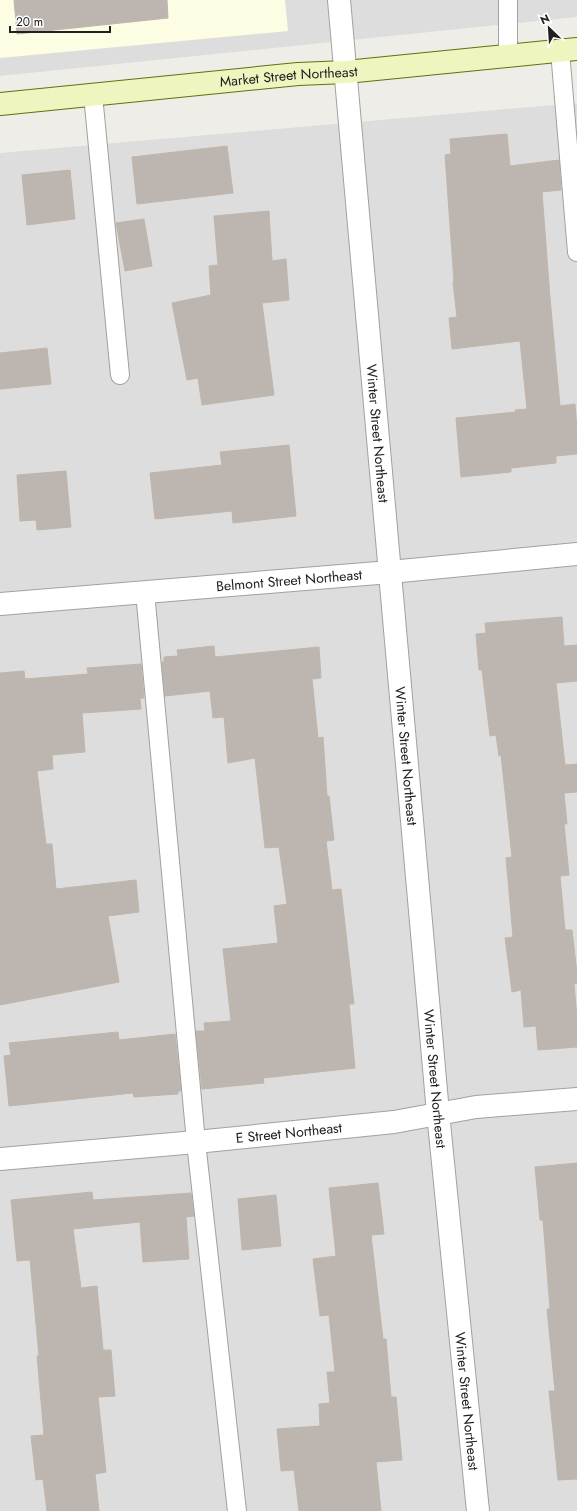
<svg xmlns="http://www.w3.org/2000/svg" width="577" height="1511" viewBox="0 0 577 1511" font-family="Jost,sans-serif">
<rect width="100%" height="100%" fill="#efede7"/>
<path fill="#dedddd" d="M 0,0 L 577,0 L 577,17 L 0,76 Z
M 577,103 L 577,1511 L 0,1511 L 0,153 Z"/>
<path fill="#fcfde3" d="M 0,0 L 285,0 L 288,31 L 0,58 Z"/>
<path fill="#bdb6b0" stroke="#c0b5aa" d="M 14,0 L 167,0 L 168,18 L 17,34 Z
M 507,134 L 510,166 L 559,160 L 561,190 L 542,192 L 550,298 L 560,406 L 575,404 L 577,428 L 577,454 L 556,456 L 556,463 L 511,468 L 511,472 L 461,477 L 456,418 L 516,412 L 515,410 L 527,409 L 520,341 L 452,349 L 449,318 L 457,317 L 453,282 L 454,282 L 445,155 L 451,154 L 450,139 Z
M 227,146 L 233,193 L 137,204 L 132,157 Z
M 70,170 L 75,219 L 27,225 L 22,175 Z
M 269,211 L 272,261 L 286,259 L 289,300 L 262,303 L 274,395 L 202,405 L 198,378 L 187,380 L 172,303 L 211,295 L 209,266 L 218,265 L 214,216 Z
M 144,219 L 152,266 L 125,271 L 116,223 Z
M 47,348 L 51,384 L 0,389 L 0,353 Z
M 289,445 L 296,516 L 233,523 L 232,511 L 155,519 L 150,473 L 222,465 L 220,452 Z
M 66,471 L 71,527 L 37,530 L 36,520 L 20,521 L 17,475 Z
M 562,617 L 564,646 L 577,645 L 577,681 L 556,683 L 565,765 L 577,764 L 577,792 L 564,793 L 567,824 L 564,824 L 569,875 L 560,876 L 565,930 L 572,930 L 577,973 L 577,983 L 574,984 L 577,1018 L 577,1047 L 538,1050 L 536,1026 L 524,1027 L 521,990 L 512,992 L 505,938 L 513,937 L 506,858 L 512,857 L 501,755 L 499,756 L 496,735 L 490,736 L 482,670 L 479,670 L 476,634 L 486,633 L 485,623 Z
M 214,646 L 215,657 L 319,647 L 321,678 L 312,679 L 318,738 L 323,737 L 327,796 L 329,796 L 334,840 L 326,841 L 332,890 L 341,889 L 354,1004 L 349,1004 L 355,1068 L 263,1078 L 264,1083 L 202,1089 L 196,1031 L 205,1031 L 204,1023 L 231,1021 L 223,949 L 278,943 L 274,906 L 287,904 L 279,847 L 265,848 L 255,758 L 228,763 L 224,717 L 213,718 L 210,691 L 165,696 L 162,662 L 164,662 L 164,657 L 178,656 L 177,650 Z
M 141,664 L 144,698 L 140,698 L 141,709 L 82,713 L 85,752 L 52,755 L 53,769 L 37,771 L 46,844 L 52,844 L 56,889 L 136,880 L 139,912 L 108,916 L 119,982 L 0,1005 L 0,673 L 24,671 L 25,679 L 88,674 L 87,668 Z
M 118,1032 L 119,1040 L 175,1034 L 181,1091 L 178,1091 L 178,1094 L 134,1097 L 133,1093 L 9,1106 L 4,1056 L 11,1055 L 9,1043 Z
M 577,1163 L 577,1479 L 558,1480 L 549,1391 L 555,1391 L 547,1309 L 550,1309 L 543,1220 L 540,1220 L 535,1167 Z
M 378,1183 L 384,1234 L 371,1235 L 383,1339 L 386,1339 L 391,1397 L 396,1397 L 402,1460 L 376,1462 L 381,1511 L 299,1511 L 294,1470 L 281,1471 L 277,1429 L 320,1426 L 319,1404 L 330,1403 L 327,1372 L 335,1372 L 329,1315 L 320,1316 L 313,1259 L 336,1256 L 329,1188 Z
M 92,1192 L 93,1200 L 191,1193 L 194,1216 L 186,1217 L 189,1259 L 143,1262 L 140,1222 L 73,1229 L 81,1288 L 97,1286 L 103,1350 L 111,1350 L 115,1396 L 98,1397 L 106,1472 L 95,1474 L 99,1511 L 47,1511 L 43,1479 L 36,1480 L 31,1436 L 44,1435 L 37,1356 L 39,1356 L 30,1260 L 17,1261 L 11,1200 Z
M 276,1195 L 281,1246 L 242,1250 L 238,1199 Z"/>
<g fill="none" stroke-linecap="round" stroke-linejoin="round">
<g stroke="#a1a1a1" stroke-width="20">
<path id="lane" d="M 560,51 L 577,252
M 508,56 L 508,0
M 93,95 L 120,375
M 145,592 L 196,1142 L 237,1511"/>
</g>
<g stroke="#a1a1a1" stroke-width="24">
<g id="street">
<path id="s1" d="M 339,0 L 438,1113 L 478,1511"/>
<path id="s2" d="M 0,604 L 390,572 L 577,554"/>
<path id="s3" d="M 0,1159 L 196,1142 L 394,1122 L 476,1107 L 577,1099"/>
</g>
</g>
<g stroke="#626f0e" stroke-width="24">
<g id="secondary">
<path id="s4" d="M 0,104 L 298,74 L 346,72 L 577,49"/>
</g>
</g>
<use href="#lane" stroke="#fff" stroke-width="18"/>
<use href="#street" stroke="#fff" stroke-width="22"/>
<use href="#secondary" stroke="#f0f5c0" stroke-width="22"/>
</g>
<g text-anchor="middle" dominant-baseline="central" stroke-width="4" stroke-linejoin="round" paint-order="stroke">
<g font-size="14" fill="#202020" stroke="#fff">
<text stroke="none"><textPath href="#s4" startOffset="290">Market Street Northeast</textPath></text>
<text stroke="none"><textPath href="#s1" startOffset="435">Winter Street Northeast</textPath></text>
<text stroke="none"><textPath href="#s2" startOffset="290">Belmont Street Northeast</textPath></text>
<text stroke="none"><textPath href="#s1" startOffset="759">Winter Street Northeast</textPath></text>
<text stroke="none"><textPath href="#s1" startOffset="1083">Winter Street Northeast</textPath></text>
<text stroke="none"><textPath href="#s3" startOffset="290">E Street Northeast</textPath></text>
<text stroke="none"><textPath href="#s1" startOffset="1407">Winter Street Northeast</textPath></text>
</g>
</g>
<g transform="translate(549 28) rotate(335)" stroke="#ffffff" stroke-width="3" paint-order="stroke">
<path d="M0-3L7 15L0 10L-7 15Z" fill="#202020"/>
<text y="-6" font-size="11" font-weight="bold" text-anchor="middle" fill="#202020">N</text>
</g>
<path d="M10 26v6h100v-6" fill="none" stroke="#202020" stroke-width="2"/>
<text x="16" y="26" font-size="12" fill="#202020" stroke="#ffffff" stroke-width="3" paint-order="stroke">20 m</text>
</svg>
